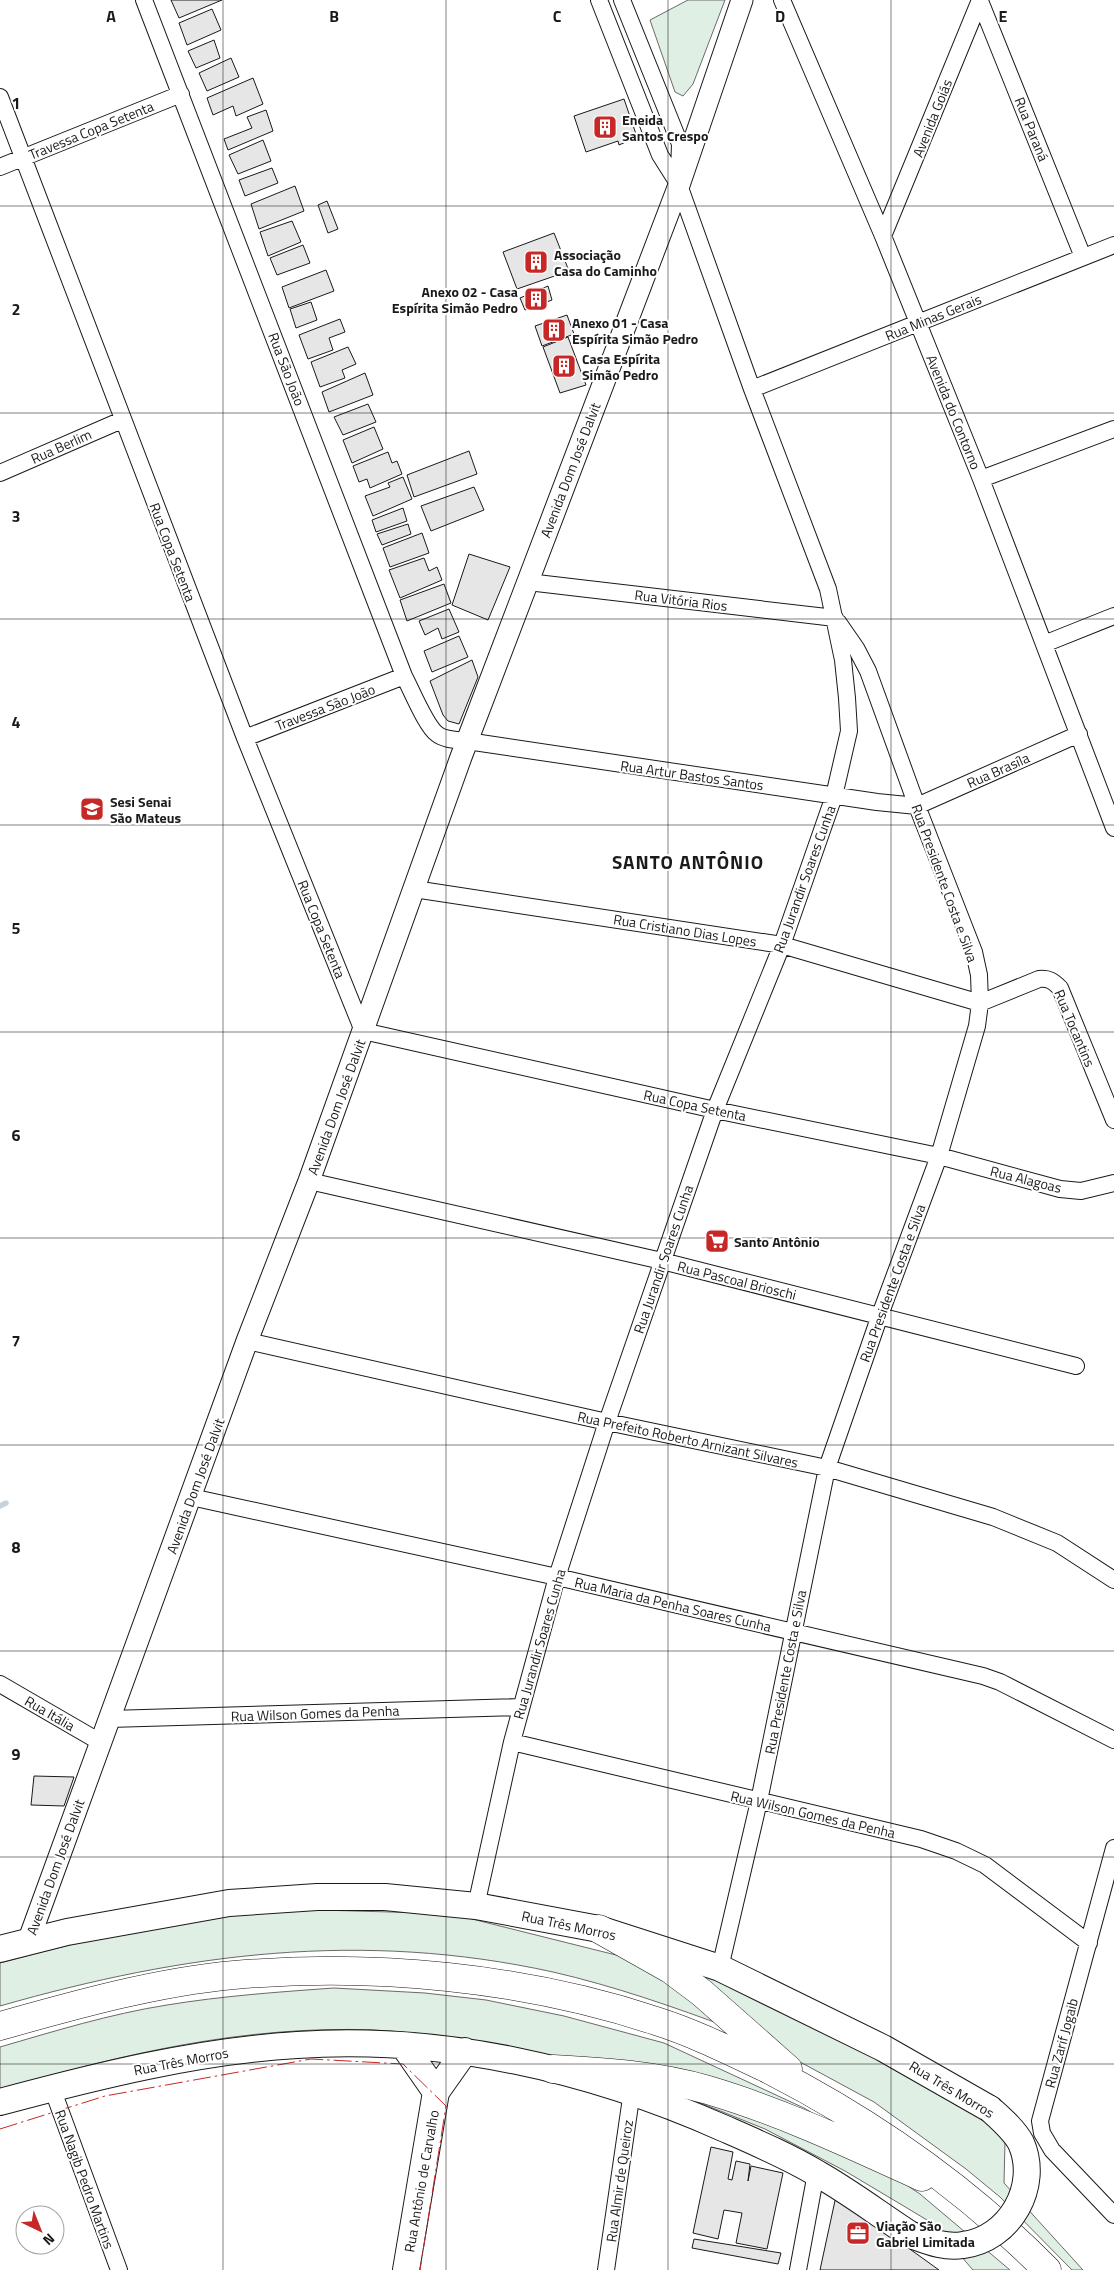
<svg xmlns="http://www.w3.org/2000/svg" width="1114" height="2270" viewBox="0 0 1114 2270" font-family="'Titillium Web',sans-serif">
<rect width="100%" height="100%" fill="#fff"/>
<path fill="#e0efe3" stroke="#6a6a6a" d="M 688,0 L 725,0 L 693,84 L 683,96 L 675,92 L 650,20 Z
M 319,1910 L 426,1913 L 464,1917 L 616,1955 L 652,1967 L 733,2029 C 674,2007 614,1986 553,1972 C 362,1930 185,1953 0,2006 L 0,1963 C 62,1946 126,1931 190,1920 C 232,1913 276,1912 319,1910 Z
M 691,1970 C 798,2010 896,2070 995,2126 L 1005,2142 L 1004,2183 L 1083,2270 L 1072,2270 L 1000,2197 L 966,2169 L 874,2102 L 789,2056 Z
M 334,1988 L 425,1993 L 486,2000 L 564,2016 L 664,2043 L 804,2108 L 841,2130 C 776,2113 710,2096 645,2079 C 554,2056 467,2035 373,2030 C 246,2025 121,2054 0,2090 L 0,2047 C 55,2031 110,2014 167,2005 C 222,1996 278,1992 334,1988 Z
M 693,2100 L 724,2100 L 905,2184 L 920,2194 L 1010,2270 L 973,2270 L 932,2223 L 902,2205 L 845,2171 L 765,2129 Z"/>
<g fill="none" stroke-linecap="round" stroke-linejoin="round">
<path stroke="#c6d2dc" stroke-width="5.5" d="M 0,1506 L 6,1503"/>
</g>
<path fill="#e6e6e6" stroke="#1a1a1a" d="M 171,0 L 222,0 L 179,18 Z
M 212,9 L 221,30 L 187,45 L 179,23 Z
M 214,40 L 220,58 L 196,68 L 188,51 Z
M 231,58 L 239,77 L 207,91 L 199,73 Z
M 253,78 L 263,104 L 236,116 L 233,106 L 213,115 L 207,98 Z
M 624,99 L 637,137 L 619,145 L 618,141 L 586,152 L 574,116 Z
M 266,110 L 273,131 L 228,150 L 224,139 L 252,128 L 247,117 Z
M 263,140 L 271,161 L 238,174 L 229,155 Z
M 272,168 L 278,183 L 245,196 L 239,180 Z
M 295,186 L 304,211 L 259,229 L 251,204 Z
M 327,201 L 338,229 L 328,233 L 318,205 Z
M 292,221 L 301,242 L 268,256 L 260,232 Z
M 554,233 L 569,271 L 517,289 L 503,252 Z
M 303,245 L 310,263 L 277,275 L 270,258 Z
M 326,270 L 334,291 L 289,308 L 282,287 Z
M 548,286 L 552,300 L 525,310 L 520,298 Z
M 311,302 L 317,320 L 296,328 L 290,309 Z
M 567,315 L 574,334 L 542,346 L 535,326 Z
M 340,319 L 345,332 L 329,338 L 333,350 L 308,359 L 299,335 Z
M 568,337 L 586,385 L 560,393 L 543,347 Z
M 348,347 L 356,364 L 342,370 L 345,378 L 320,387 L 311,362 Z
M 365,373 L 373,395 L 329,412 L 322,392 Z
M 368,404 L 376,422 L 343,435 L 334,417 Z
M 374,427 L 383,449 L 352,463 L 343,440 Z
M 469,451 L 477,474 L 414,497 L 407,475 Z
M 388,452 L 392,463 L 397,461 L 402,474 L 370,488 L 367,479 L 359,482 L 353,466 Z
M 403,477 L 412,499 L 373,516 L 365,496 L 390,487 L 388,483 Z
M 474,487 L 484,510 L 431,531 L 421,506 Z
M 403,508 L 407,521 L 376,532 L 372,520 Z
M 408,524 L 411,534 L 382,545 L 377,534 Z
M 422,533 L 429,553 L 390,567 L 383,548 Z
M 469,554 L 510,567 L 488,620 L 452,605 Z
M 424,558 L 429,571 L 437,567 L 442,580 L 400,598 L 389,570 Z
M 444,584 L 451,603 L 407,621 L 400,600 Z
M 449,609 L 459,632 L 442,639 L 438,628 L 425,635 L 419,621 Z
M 459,636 L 468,657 L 432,672 L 424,651 Z
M 472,660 L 478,677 L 459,724 L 448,721 L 443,715 L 430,681 Z
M 34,1776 L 74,1777 L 64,1806 L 31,1805 Z
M 711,2147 L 733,2152 L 728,2179 L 732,2180 L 736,2161 L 750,2164 L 748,2181 L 751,2166 L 783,2173 L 767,2249 L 736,2243 L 742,2213 L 724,2210 L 718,2239 L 693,2233 Z
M 836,2196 L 939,2270 L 820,2270 Z
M 694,2239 L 781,2253 L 778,2264 L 692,2248 Z"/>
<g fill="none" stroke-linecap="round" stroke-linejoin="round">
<g stroke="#1a1a1a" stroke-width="18">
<path id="minor" d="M 144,0 L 404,676 C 411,689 426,726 437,734 C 444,740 458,740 467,741 L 877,802 L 917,806 L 1079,734
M 622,0 L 680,144 L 679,172
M 782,0 L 883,236 L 981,479 L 1114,828
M 980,1 L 1083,257
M 0,97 L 245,738 L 363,1031 L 715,1110 L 939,1156 L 1060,1189 L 1081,1191 L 1114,1183
M 0,167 L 181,94
M 883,236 L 980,0
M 752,389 L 1114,245
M 0,473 L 122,420
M 981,479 L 1114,429
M 528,582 L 835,618
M 1044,644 L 1114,616
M 245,738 L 404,676
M 414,889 L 782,945 L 980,1003
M 980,1003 L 1039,979 C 1049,978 1053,981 1060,988 L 1114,1120
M 309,1181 L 662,1261 L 1076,1366
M 247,1341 L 607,1422 L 827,1468 L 993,1517 L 1057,1543 L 1114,1580
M 191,1497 L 557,1577 L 983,1676 L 1000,1682 L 1114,1740
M 0,1684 L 100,1742
M 109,1719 L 521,1707
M 512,1742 L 921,1839 L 956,1851 L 985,1865 L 1089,1943
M 1114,1848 L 1040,2121 L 1042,2133 L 1052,2150 L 1114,2215
M 476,1906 L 512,1742 L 557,1577 L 607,1422 L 715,1110 L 782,945 L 834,796 L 849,731 L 847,698 L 843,660 L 828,589 L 752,389 L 679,185 L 660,155 L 599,0
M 720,1968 L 759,1801 L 827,1468 L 880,1315 L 939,1156 L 977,1026 L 980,1003 L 979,975 L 974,952 L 917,806 L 868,671 L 856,648 L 838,622
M 52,2088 L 119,2270
M 606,2270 L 632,2091
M 798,2270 L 816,2173"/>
</g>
<g stroke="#1a1a1a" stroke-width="23">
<path id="tertiary" d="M 28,1942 L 247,1341 L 309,1181 L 461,757 L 679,185 L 742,0"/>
</g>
<g stroke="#1a1a1a" stroke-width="28">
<path id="primary" d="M 0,1949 L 67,1932 L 229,1903 L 317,1897 L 385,1897 L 476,1906 L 599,1929 L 720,1968 L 883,2048 L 990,2109
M 404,2046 L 436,2092
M 0,2102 C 97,2076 197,2051 297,2045 C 443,2035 590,2069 723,2128 C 755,2142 788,2156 818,2174 C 850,2192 880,2215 911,2235
M 406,2270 L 436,2092 L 465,2051"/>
</g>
<g stroke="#1a1a1a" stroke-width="29">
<path id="trunk" d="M 599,1929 L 670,1969 L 702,1993 L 788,2069
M 0,2026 C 75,2005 156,1982 234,1975 C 373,1963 524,1977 656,2021 C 694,2033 730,2051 766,2068 C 870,2121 965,2187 1047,2270
M 553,2069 C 605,2072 657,2075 708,2090 C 782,2112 852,2145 922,2177"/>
</g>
<use href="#minor" stroke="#fff" stroke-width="16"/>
<use href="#tertiary" stroke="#fff" stroke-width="21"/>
<use href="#primary" stroke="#fff" stroke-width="26"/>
<use href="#trunk" stroke="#fff" stroke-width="28"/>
<g stroke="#1a1a1a" stroke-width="28" stroke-linecap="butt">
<path id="primary-bridge" d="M 911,2235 C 928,2241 944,2248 963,2245 C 1010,2239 1040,2186 1021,2143 C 1014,2130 1001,2119 990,2109"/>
</g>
<use href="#primary-bridge" stroke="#fff" stroke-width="26"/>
<path stroke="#c62828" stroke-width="1" stroke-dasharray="18 4 2.5 4" stroke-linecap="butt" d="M 0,2129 L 105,2096 L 311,2059 L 403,2064 L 446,2106 L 420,2270"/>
</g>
<path fill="none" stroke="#1a1a1a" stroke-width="1" stroke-opacity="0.55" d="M 223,0 L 223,2270M 446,0 L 446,2270M 668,0 L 668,2270M 891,0 L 891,2270M 0,206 L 1114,206M 0,413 L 1114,413M 0,619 L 1114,619M 0,825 L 1114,825M 0,1032 L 1114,1032M 0,1238 L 1114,1238M 0,1445 L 1114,1445M 0,1651 L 1114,1651M 0,1857 L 1114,1857M 0,2064 L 1114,2064"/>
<defs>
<g id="building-square" transform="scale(1.25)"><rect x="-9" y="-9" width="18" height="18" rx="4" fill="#c62828" stroke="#fff"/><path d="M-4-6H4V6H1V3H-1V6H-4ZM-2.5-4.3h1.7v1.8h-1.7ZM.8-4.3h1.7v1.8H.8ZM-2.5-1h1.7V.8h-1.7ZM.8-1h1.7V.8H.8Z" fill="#fff"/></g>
<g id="university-square" transform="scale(1.25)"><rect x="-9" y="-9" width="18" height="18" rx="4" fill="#c62828" stroke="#fff"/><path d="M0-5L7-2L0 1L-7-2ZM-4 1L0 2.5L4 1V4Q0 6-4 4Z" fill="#fff"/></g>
<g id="supermarket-square" transform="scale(1.25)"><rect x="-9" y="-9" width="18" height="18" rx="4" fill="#c62828" stroke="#fff"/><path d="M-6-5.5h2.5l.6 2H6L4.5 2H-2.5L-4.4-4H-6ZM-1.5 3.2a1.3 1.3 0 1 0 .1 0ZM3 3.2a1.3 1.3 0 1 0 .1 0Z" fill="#fff"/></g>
<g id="office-square" transform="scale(1.25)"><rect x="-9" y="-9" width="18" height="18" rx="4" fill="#c62828" stroke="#fff"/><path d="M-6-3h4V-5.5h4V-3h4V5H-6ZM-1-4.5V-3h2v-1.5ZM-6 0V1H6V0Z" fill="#fff"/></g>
</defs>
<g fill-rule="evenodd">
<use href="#building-square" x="605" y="127"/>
<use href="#building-square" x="536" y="262"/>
<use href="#building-square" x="536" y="299"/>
<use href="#building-square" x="554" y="330"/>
<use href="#building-square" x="564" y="366"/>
<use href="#university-square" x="92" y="809"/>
<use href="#supermarket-square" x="717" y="1241"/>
<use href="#office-square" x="858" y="2233"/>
</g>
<g text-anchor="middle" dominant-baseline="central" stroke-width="4" stroke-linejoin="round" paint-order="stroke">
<g font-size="14" fill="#1a1a1a" stroke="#fff">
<text transform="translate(932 118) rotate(-68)">Avenida Goiás</text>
<text transform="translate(1032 129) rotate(68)">Rua Paraná</text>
<text transform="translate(91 130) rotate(-22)">Travessa Copa Setenta</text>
<text transform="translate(933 317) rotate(-22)">Rua Minas Gerais</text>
<text transform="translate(287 369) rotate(69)">Rua São João</text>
<text transform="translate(954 412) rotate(68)">Avenida do Contorno</text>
<text transform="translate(61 446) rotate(-24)">Rua Berlim</text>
<text transform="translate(570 470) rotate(-69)">Avenida Dom José Dalvit</text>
<text transform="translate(173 552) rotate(69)">Rua Copa Setenta</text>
<text transform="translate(681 600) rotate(7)">Rua Vitória Rios</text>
<text transform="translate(325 707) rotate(-21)">Travessa São João</text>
<text transform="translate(998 770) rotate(-24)">Rua Brasíla</text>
<text transform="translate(692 775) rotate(8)">Rua Artur Bastos Santos</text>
<text transform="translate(804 879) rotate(-70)">Rua Jurandir Soares Cunha</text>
<text transform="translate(945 883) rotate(70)">Rua Presidente Costa e Silva</text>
<text transform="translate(322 929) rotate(68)">Rua Copa Setenta</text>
<text transform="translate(685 930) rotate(9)">Rua Cristiano Dias Lopes</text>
<text transform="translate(1075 1028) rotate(67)">Rua Tocantins</text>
<text transform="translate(695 1105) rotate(12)">Rua Copa Setenta</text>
<text transform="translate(336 1107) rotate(-70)">Avenida Dom José Dalvit</text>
<text transform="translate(1026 1179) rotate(14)">Rua Alagoas</text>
<text transform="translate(663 1259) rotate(-71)">Rua Jurandir Soares Cunha</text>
<text transform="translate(737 1280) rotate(14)">Rua Pascoal Brioschi</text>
<text transform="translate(892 1283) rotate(-70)">Rua Presidente Costa e Silva</text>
<text transform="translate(688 1439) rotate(12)">Rua Prefeito Roberto Arnizant Silvares</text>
<text transform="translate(195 1486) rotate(-70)">Avenida Dom José Dalvit</text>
<text transform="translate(673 1604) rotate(13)">Rua Maria da Penha Soares Cunha</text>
<text transform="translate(539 1644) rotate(-74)">Rua Jurandir Soares Cunha</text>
<text transform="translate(785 1672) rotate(-79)">Rua Presidente Costa e Silva</text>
<text transform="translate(50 1713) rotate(30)">Rua Itália</text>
<text transform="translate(315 1713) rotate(-2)">Rua Wilson Gomes da Penha</text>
<text transform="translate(813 1814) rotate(13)">Rua Wilson Gomes da Penha</text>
<text transform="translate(55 1867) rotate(-70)">Avenida Dom José Dalvit</text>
<text transform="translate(569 1925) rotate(12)">Rua Três Morros</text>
<text transform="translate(1061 2043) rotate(-75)">Rua Zarif Jogaib</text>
<text transform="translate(181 2061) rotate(-11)">Rua Três Morros</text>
<text transform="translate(952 2089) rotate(31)">Rua Três Morros</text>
<text transform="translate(85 2179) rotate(70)">Rua Nagib Pedro Martins</text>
<text transform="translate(421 2181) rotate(-80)">Rua Antônio de Carvalho</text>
<text transform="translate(619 2181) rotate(-82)">Rua Almir de Queiroz</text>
</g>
<g font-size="14" font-weight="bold" fill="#1a1a1a" stroke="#fff" text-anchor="start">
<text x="622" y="119">Eneida<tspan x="622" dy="16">Santos Crespo</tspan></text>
<text x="554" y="254">Associação<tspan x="554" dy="16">Casa do Caminho</tspan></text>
<text x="518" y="291" text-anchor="end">Anexo 02 - Casa<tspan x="518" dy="16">Espírita Simão Pedro</tspan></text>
<text x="572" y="322">Anexo 01 - Casa<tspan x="572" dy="16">Espírita Simão Pedro</tspan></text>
<text x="582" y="358">Casa Espírita<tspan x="582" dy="16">Simão Pedro</tspan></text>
<text x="110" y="801">Sesi Senai<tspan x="110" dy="16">São Mateus</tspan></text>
<text x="734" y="1241">Santo Antônio</text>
<text x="876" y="2225">Viação São<tspan x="876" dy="16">Gabriel Limitada</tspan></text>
</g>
<g font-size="19" font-weight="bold" letter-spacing="1" fill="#1a1a1a" stroke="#fff">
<text x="688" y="861">SANTO ANTÔNIO</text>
</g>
</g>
<g font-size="16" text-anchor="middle" font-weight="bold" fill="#1a1a1a" stroke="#fff" stroke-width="4" stroke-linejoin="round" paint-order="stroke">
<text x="111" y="22">A</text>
<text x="334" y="22">B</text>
<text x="557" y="22">C</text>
<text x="780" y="22">D</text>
<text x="1003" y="22">E</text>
<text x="16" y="109">1</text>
<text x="16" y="315">2</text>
<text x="16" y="522">3</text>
<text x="16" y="728">4</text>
<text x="16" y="934">5</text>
<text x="16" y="1141">6</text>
<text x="16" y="1347">7</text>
<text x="16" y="1553">8</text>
<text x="16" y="1760">9</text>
</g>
<g transform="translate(40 2230) rotate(137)"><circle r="24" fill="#ffffff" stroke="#a3a3a3"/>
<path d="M0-4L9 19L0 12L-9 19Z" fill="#c62828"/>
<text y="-8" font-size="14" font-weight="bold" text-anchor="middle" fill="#1a1a1a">N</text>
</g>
</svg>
